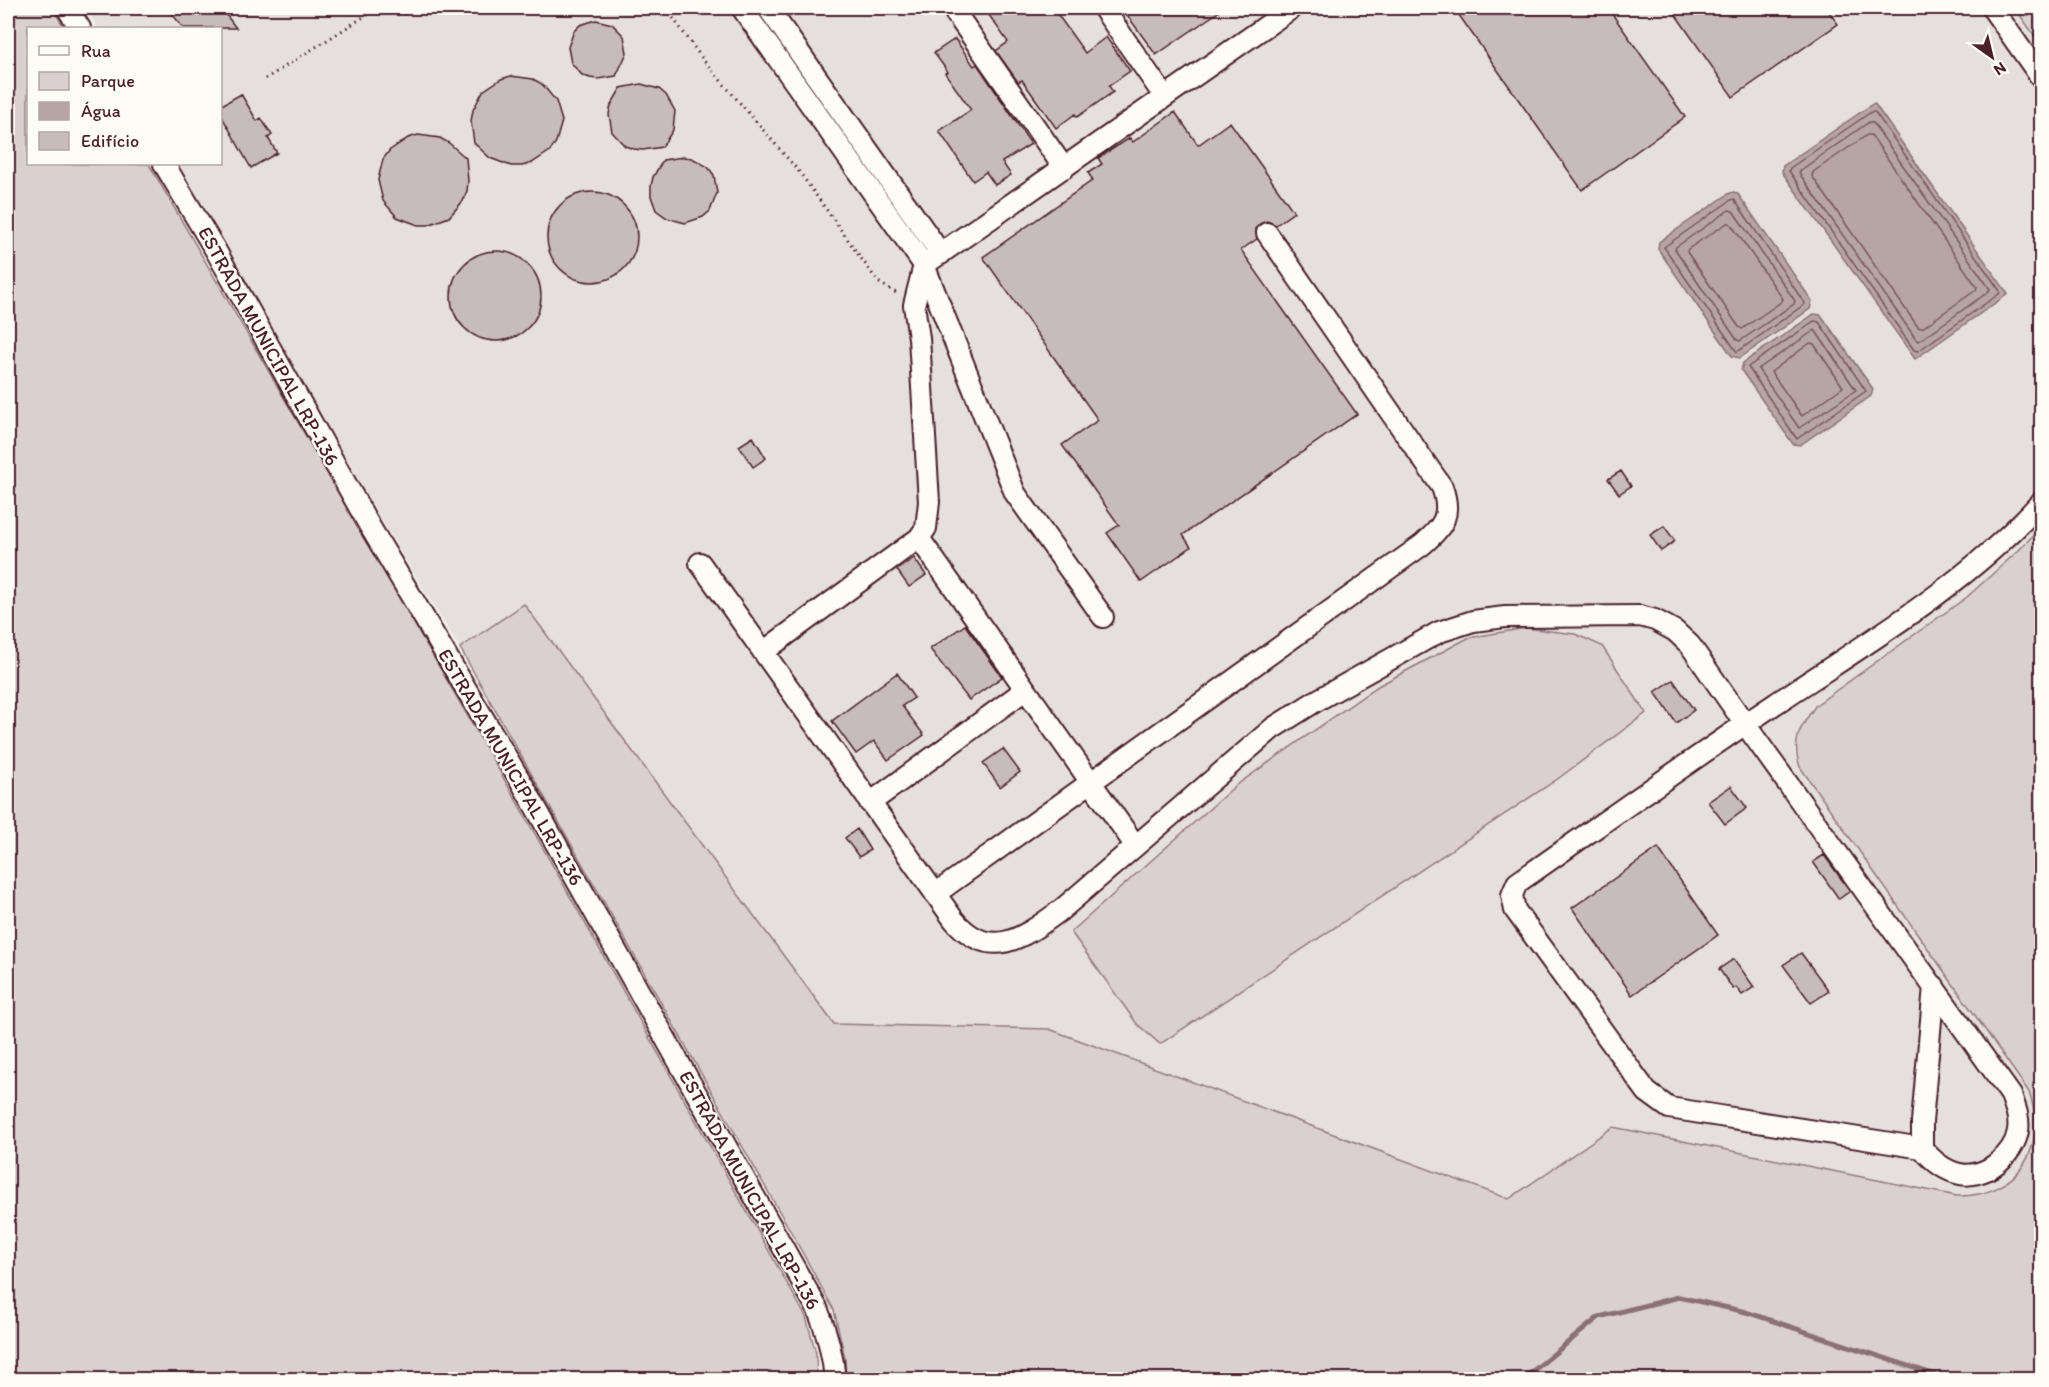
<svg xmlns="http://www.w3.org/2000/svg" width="2049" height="1387" viewBox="0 0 2049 1387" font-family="Itim,sans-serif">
<rect width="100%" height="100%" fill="#f2efeb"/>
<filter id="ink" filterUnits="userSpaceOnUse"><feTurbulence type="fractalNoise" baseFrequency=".0167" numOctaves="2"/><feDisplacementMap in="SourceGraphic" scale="12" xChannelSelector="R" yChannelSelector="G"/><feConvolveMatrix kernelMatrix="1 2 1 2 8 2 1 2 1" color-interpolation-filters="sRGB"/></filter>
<g filter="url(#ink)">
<path fill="#e5dfdd" d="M 86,8 L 2015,8 L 2041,45 L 2041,527 L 2018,551 L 1967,597 L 1803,723 L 1796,740 L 1795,754 L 1800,767 L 2029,1092 L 2034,1105 L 2037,1122 L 2034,1146 L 2028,1161 L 2017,1176 L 1990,1193 L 1971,1196 L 1957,1196 L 1613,1127 L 1509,1199 L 1049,1029 L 834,1024 L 524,605 L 460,648 L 378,515 L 178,164 L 220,164 L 220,28 L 98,28 Z"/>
<path fill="#d9d0cf" stroke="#92787d" stroke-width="1.5" d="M 8,8 L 52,8 L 65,28 L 28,28 L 28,164 L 149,164 L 511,791 L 806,1317 L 816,1353 L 817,1379 L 8,1379 Z
M 2015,8 L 2041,8 L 2041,45 Z
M 2041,527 L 2041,1379 L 846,1379 L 845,1358 L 834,1310 L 791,1232 L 460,648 L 524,604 L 834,1024 L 1049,1029 L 1509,1199 L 1613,1127 L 1957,1196 C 2017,1197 2049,1149 2029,1092 L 1800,767 C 1791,740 1800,727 1816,705 L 1967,597 L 2018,551 Z
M 1526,628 L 1575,634 L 1602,646 L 1646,713 L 1559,778 L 1160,1044 L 1137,1024 L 1071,932 L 1235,786 L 1378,686 L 1468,638 Z"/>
<path fill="#b7a5a6" stroke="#8b6f75" stroke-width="1.5" d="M 1874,103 L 2008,294 L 1915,359 L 1782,172 L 1783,166 Z
M 1734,192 L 1738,194 L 1812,301 L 1810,309 L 1740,358 L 1732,356 L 1658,249 L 1659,242 L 1730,193 Z
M 1814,314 L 1821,315 L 1873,389 L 1871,396 L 1800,445 L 1793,444 L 1741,370 L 1743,363 Z"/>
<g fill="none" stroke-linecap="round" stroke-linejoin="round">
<path stroke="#76555c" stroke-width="1.5" d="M 1871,112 L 1875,112 L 2000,291 L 1999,294 L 1918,351 L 1914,350 L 1789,171 L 1790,168 Z
M 1869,122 L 1873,123 L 1990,289 L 1988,292 L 1919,341 L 1916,339 L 1799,173 L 1801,170 Z
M 1867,135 L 1871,135 L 1977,287 L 1976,290 L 1922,328 L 1918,327 L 1812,176 L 1813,172 Z
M 1734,199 L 1805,304 L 1737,352 L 1664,247 L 1731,200 Z
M 1729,210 L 1733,211 L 1795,301 L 1794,304 L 1740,341 L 1737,340 L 1675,249 L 1676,247 Z
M 1730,223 L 1783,299 L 1781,302 L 1742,329 L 1739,327 L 1687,252 L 1688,249 L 1727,223 Z
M 1814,321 L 1819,322 L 1866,391 L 1797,439 L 1748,367 Z
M 1815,330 L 1856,390 L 1799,428 L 1758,369 Z
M 1810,343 L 1814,344 L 1843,387 L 1802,416 L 1771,372 Z"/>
<path stroke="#8b6f75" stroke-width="5" d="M 1522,1380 L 1599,1317 L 1679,1297 L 1746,1312 L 1951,1380"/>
</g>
<path fill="#c8bbbb" stroke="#4a1f2b" stroke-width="1.5" d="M 168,8 L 221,8 L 236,28 L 183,28 Z
M 984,8 L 1053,8 L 1085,53 L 1106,37 L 1130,71 L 1109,86 L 1113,92 L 1077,117 L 1075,114 L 1056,128 L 1022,80 L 1018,82 L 996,51 L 1008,42 Z
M 1122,8 L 1224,8 L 1156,55 Z
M 1454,8 L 1608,8 L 1685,117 L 1582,190 Z
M 1671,8 L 1826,8 L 1838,24 L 1733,97 Z
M 596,20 L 612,24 L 624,36 L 627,53 L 616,76 L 598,79 L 590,78 L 582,75 L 571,63 L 568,47 L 574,31 L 580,25 Z
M 955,39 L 974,66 L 977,64 L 1031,144 L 1002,162 L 1011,175 L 995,185 L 986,172 L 973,181 L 939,131 L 971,110 L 945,73 L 948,72 L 934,53 Z
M 511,76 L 533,79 L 542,84 L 556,101 L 562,121 L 556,142 L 550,151 L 532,163 L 522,166 L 511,166 L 490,158 L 474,143 L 471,121 L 473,110 L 483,91 L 501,79 Z
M 641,84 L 659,89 L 666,95 L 675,111 L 673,130 L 662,147 L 643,150 L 634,149 L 625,146 L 612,132 L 609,114 L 611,105 L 621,88 Z
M 241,94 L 257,121 L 261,118 L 272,135 L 268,138 L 277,153 L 251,168 L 220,113 L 220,106 Z
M 1175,112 L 1198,145 L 1230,122 L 1294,212 L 1276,225 L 1267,221 L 1260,224 L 1256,228 L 1257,239 L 1241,250 L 1357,414 L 1183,535 L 1191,547 L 1141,582 L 1107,533 L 1119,525 L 1062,445 L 1098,420 L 983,257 L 1093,180 L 1088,173 L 1102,164 L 1098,158 L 1130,138 L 1133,142 Z
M 418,135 L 440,138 L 449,143 L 466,158 L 468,181 L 467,191 L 463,201 L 449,217 L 428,225 L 418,225 L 397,217 L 383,201 L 378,180 L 383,159 L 390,150 L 408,138 Z
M 683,157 L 692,158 L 708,167 L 714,175 L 717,193 L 710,211 L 703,217 L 685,223 L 667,218 L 656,210 L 651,196 L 651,186 L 653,177 L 663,160 Z
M547 237a45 45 0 1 1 90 0a45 45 0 1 1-90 0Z
M451 296a45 45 0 1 1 90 0a45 45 0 1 1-90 0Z
M 753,437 L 766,458 L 753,467 L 739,446 Z
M 1621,471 L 1631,486 L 1619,494 L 1608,479 Z
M 1664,526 L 1675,541 L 1661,551 L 1650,535 Z
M 914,558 L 926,575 L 909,587 L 897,570 Z
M 965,625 L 1002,677 L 969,700 L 930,649 Z
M 897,673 L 914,698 L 902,706 L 924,735 L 888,760 L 874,741 L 856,754 L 832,721 Z
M 1673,680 L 1694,710 L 1676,723 L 1655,692 Z
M 1003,749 L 1020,772 L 1000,787 L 983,763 Z
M 1731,786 L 1747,808 L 1725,824 L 1708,802 Z
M 857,829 L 870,850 L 859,857 L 845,838 Z
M 1658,848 L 1718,935 L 1632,995 L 1572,908 Z
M 1824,855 L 1850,891 L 1839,899 L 1813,862 Z
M 1801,953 L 1829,991 L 1811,1003 L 1783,965 Z
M 1734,959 L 1754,987 L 1742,995 L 1736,987 L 1733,989 L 1719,969 Z"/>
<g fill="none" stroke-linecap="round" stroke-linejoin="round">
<g stroke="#4a1f2b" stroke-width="24">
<path id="minor" d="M 67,8 L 80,28
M 742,8 L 924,265 L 1015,493 L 1103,617
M 768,8 L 941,254
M 952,8 L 1064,168
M 1103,8 L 1164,96
M 1992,8 L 2042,79
M 164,164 L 216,251 L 369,525 L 523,785 L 817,1308 C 827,1332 833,1354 835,1380
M 919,538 L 1135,845
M 700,563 L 954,920 C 991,963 1024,937 1061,910 L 1273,728 L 1316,701 L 1439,632 L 1473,621 L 1505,617 L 1640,616 L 1655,620 L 1675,631 L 1690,645 L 1745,724 L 2011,1095 C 2015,1107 2020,1118 2018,1131 C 2014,1155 1985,1179 1960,1174 C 1945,1171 1931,1159 1922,1148 L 1922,1122 L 1934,986
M 763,652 L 919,538 L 926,528 L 929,502 L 919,338 L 914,305 L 924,265 L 1292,8
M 870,803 L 1025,690
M 935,894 L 1422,545 C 1444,526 1452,515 1442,487 L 1267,233
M 1922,1148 L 1669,1108 L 1647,1092 L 1515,910 L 1512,895 L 1517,883 C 1603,823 1688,762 1775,704 C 1868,642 1966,585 2042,501"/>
</g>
<path stroke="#4a1f2b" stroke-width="3" stroke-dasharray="1.5 4.5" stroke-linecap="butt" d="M 666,8 L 704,61 L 801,174 L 878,282 L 898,294
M 265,79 L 378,8"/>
<use href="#minor" stroke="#fdfcf7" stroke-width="20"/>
</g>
</g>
<g text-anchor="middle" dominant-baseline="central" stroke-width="5" stroke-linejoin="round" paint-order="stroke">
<g font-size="20" fill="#4a1f2b" stroke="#fdfcf7">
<text transform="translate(269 346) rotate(61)">ESTRADA MUNICIPAL LRP-136</text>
<text transform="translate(511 767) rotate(60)">ESTRADA MUNICIPAL LRP-136</text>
<text transform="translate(750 1190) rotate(61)">ESTRADA MUNICIPAL LRP-136</text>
</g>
</g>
<rect width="2049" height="1387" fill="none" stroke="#fdfcf7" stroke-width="30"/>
<rect x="15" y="15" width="2019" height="1357" fill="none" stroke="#4a1f2b" stroke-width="2" filter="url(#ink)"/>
<rect x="27" y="27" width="195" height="138" fill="#fdfcf7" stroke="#b5a4a5" stroke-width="1.5"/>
<rect x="39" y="46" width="30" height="9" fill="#fdfcf7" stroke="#b5a4a5" stroke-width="1.5"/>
<text x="81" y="57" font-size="18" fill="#4a1f2b">Rua</text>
<rect x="39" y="72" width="30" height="18" fill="#d9d0cf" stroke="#b5a4a5" stroke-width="1.5"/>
<text x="81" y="87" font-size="18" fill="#4a1f2b">Parque</text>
<rect x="39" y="102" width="30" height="18" fill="#b7a5a6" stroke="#b5a4a5" stroke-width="1.5"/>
<text x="81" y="117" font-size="18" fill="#4a1f2b">Água</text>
<rect x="39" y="132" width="30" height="18" fill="#c8bbbb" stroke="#b5a4a5" stroke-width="1.5"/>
<text x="81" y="147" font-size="18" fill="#4a1f2b">Edifício</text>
<g transform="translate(1992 57) rotate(146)" stroke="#fdfcf7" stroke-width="4.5" paint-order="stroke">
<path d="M0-4.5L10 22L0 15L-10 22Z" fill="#4a1f2b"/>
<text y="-9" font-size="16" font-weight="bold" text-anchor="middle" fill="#4a1f2b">N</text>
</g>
</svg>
